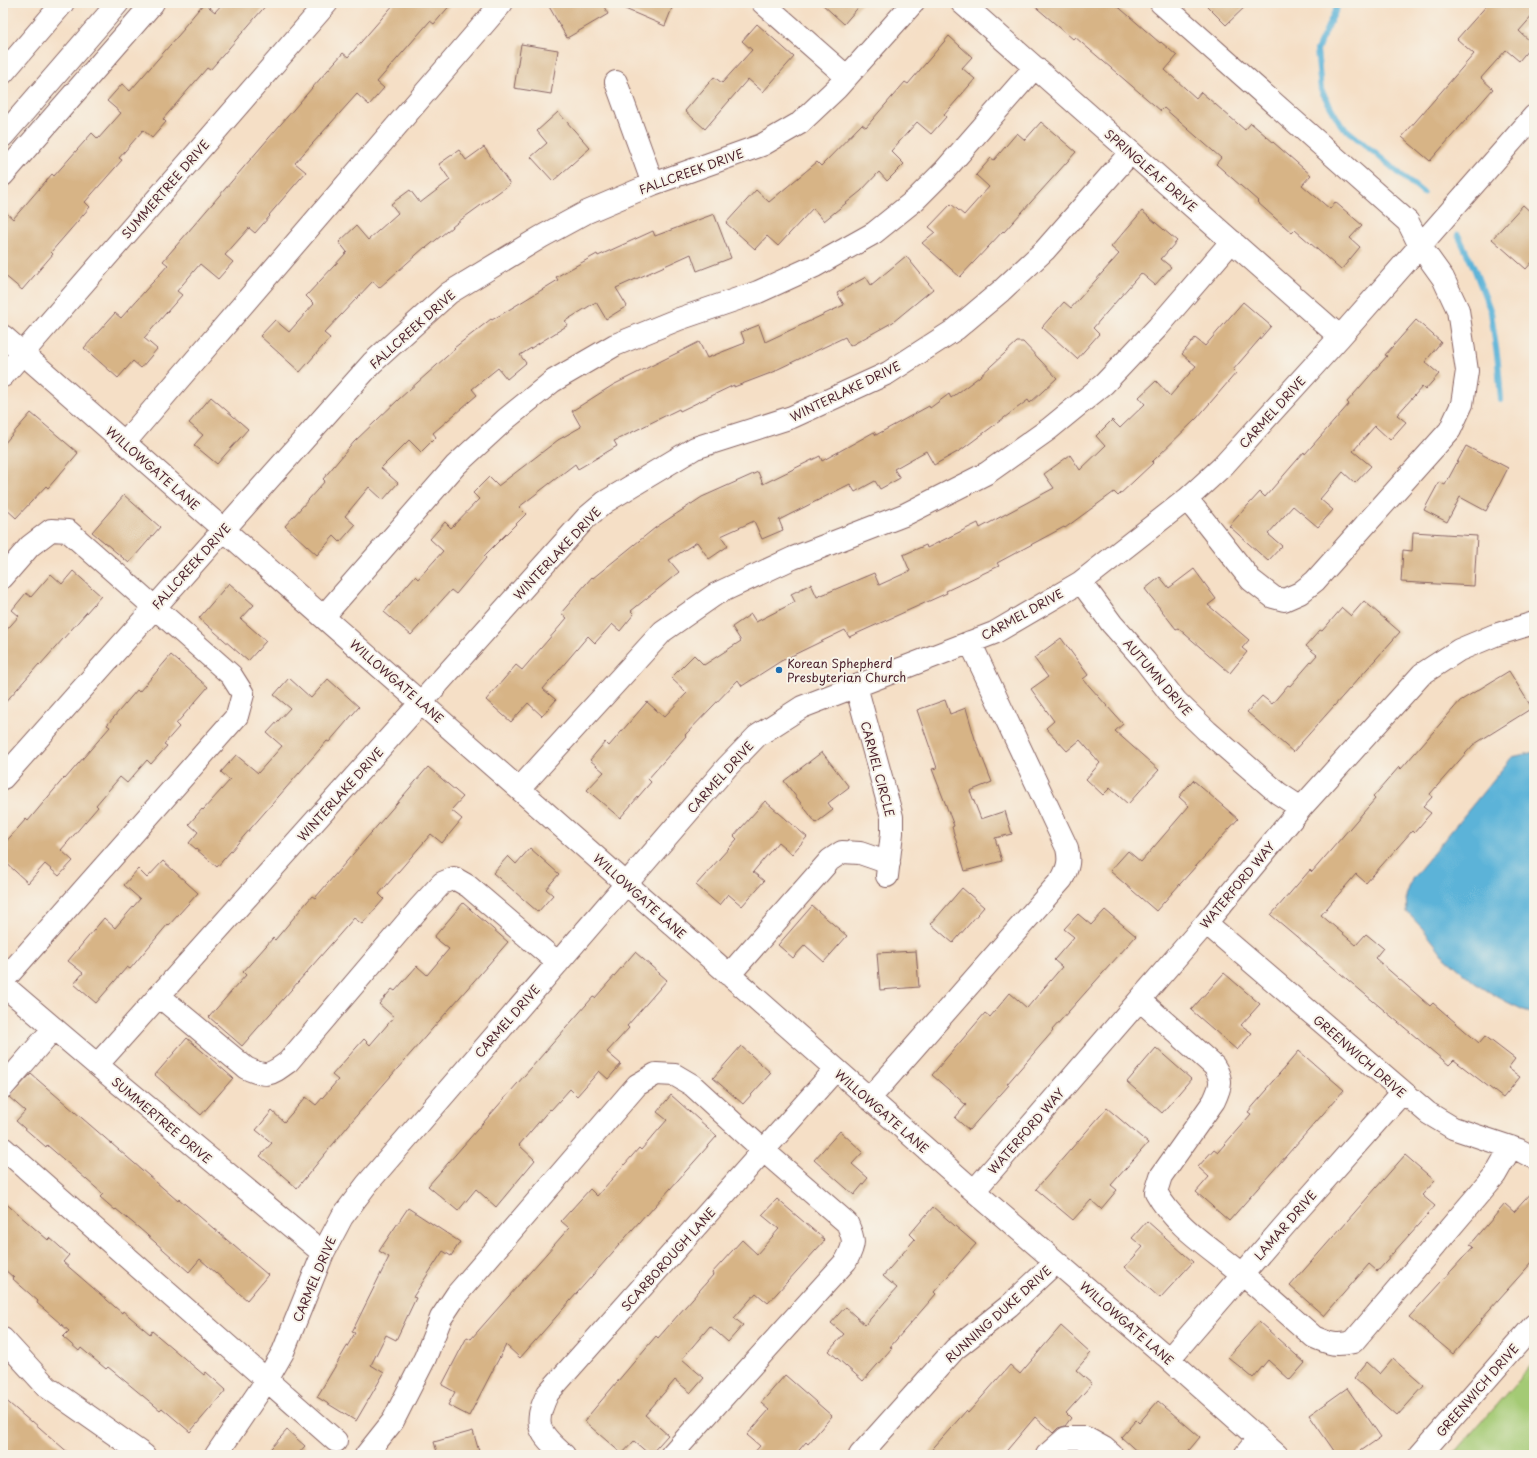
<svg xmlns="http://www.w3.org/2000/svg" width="1537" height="1458" viewBox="0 0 1537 1458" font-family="'Playpen Sans',sans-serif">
<rect width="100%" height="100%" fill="#f7f3e8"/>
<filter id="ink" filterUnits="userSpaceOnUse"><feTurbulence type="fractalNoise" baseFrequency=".025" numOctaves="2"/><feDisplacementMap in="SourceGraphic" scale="8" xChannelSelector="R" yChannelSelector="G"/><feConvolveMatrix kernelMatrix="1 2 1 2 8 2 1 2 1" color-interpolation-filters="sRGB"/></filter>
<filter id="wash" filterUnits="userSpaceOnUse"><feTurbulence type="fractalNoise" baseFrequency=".012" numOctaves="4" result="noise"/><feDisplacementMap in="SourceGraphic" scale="16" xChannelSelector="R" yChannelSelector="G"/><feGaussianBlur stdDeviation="0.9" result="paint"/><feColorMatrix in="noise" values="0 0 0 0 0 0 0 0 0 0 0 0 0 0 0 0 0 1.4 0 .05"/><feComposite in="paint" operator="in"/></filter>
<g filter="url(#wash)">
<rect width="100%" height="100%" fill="#f5dfc6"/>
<path fill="#a4ca74" stroke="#777450" d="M 1534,1362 L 1534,1455 L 1452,1455 Z"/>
<path fill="#5bb3d8" stroke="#526982" d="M 1534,752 L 1534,1015 L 1505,1001 L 1491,993 L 1475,983 L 1445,957 L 1423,929 L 1407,912 L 1406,896 L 1412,879 L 1512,757 Z"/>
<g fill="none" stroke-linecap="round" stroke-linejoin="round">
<path stroke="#5bb3d8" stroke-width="6" d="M 1339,3 L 1317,50 L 1321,90 L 1341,125 L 1423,193
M 1458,235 L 1474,268 L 1491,312 L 1498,362 L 1501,400"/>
</g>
<g id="blocks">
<path fill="#d7b486" d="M 204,3 L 215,12 L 223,3 L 268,3 L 210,70 L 207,68 L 163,119 L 166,122 L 152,138 L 143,130 L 119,158 L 122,160 L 85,202 L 90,207 L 51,252 L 53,254 L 22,290 L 3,274 L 3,210 L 13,219 L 52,174 L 54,176 L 92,133 L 98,139 L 121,113 L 107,101 L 122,84 L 130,91 L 184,29 L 183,28 Z
M 395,3 L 452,3 L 434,24 L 430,21 L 377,82 L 384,88 L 369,105 L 357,94 L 295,163 L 306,172 L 269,215 L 270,216 L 255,233 L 249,228 L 225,255 L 233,262 L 218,279 L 200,264 L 177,291 L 182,295 L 144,338 L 157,349 L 141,368 L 133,361 L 118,378 L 84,348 L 115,313 L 121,318 L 168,265 L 163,261 L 312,88 L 343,53 L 348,57 Z
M 547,3 L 602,3 L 608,14 L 567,38 Z
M 611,3 L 674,3 L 665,26 Z
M 821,3 L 862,3 L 844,24 Z
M 1031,3 L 1114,3 L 1160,43 L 1161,42 L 1177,56 L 1165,70 L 1196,98 L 1201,92 L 1245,130 L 1251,123 L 1311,175 L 1302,185 L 1330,209 L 1335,202 L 1362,225 L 1350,238 L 1360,247 L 1341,270 L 1295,230 L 1292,233 L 1257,202 L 1258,201 L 1216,164 L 1221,158 L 1164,108 L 1161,111 L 1075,37 L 1073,39 Z
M 1204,3 L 1249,3 L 1226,25 Z
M 1489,3 L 1534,3 L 1534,14 L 1519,31 L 1533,44 L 1519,61 L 1506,50 L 1481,78 L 1493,89 L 1430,161 L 1402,137 L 1474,54 L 1457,39 Z
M 757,24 L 794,57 L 763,92 L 748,79 L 705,129 L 685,111 L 714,77 L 722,83 L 752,50 L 742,41 Z
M 949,36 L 972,57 L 962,68 L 975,79 L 944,115 L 946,117 L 931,134 L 917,122 L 891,151 L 904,164 L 887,181 L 879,172 L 861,191 L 824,221 L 813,208 L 778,246 L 767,236 L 755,249 L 726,223 L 756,190 L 769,202 L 817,162 L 821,166 L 862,124 L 866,127 L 905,82 L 908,84 Z
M 521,44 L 558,50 L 551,94 L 514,88 Z
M 558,112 L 590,148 L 553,181 L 531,157 L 547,143 L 537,131 Z
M 1041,122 L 1076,152 L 1004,232 L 1003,231 L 960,277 L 922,243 L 935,232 L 929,227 L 951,204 L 964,215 L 989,187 L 976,175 L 991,158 L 994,160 L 1017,133 L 1025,140 Z
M 484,147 L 510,184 L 462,219 L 426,248 L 425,247 L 379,288 L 373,281 L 324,333 L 330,338 L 300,372 L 260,336 L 275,320 L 289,332 L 314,304 L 306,296 L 347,252 L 339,242 L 356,226 L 368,240 L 398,213 L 391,204 L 410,190 L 420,203 L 450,180 L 439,164 L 459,150 L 466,160 Z
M 1523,205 L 1534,215 L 1534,260 L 1526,269 L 1492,239 Z
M 1142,211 L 1177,241 L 1161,259 L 1171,267 L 1155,285 L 1141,273 L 1093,328 L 1099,334 L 1077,359 L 1042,327 L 1064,302 L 1071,308 L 1119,254 L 1111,247 Z
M 714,214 L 731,258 L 697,271 L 691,254 L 616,288 L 627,306 L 606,319 L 596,302 L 565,321 L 568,325 L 520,355 L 526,363 L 507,379 L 498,368 L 472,389 L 477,395 L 433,433 L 436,437 L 421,452 L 409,440 L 381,468 L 398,483 L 383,500 L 369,487 L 345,516 L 355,525 L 340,542 L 334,536 L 317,555 L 285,526 L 325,481 L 323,479 L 354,442 L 399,399 L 455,349 L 454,348 L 491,319 L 492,320 L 558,280 L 556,277 L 597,254 L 598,256 L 653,231 L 655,236 Z
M 906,256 L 933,289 L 893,322 L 850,346 L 845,337 L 776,370 L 776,371 L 734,387 L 734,385 L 680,411 L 679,409 L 614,441 L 617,446 L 578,469 L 575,464 L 519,507 L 526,514 L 484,556 L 486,558 L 456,594 L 451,590 L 411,635 L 384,612 L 415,576 L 418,579 L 443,551 L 430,539 L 445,522 L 451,528 L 479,499 L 473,493 L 489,477 L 498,486 L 558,440 L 581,427 L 572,411 L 613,385 L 699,342 L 707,358 L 745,343 L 741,332 L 759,325 L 765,342 L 844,305 L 837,293 L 866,277 L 871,285 Z
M 1243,302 L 1271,326 L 1233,370 L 1236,373 L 1197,418 L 1152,462 L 1153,463 L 1118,496 L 1114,492 L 1065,528 L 1064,527 L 997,563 L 999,566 L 946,591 L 947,593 L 849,637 L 845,630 L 781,661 L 742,686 L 738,680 L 685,735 L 686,736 L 648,779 L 651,782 L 620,818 L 587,790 L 604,772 L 590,760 L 605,742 L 609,746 L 647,702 L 664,717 L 687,693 L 671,678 L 694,655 L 704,665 L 741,641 L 732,627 L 751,614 L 756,622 L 795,602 L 791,594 L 811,584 L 817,597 L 874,573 L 879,585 L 910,571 L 903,555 L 926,545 L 927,548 L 978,523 L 980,528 L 1054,488 L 1044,474 L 1070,455 L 1080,470 L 1105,446 L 1096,436 L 1112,420 L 1120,428 L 1145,404 L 1139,397 L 1156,381 L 1170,396 L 1196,366 L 1182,354 L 1195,338 L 1205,346 Z
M 1416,320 L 1441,342 L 1425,362 L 1439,374 L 1425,390 L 1422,387 L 1397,415 L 1406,422 L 1390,440 L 1375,426 L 1353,451 L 1371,466 L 1355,483 L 1343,472 L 1320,499 L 1333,510 L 1318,527 L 1293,506 L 1268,534 L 1282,546 L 1268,561 L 1229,526 L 1260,492 L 1265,497 L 1304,452 L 1305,454 L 1349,404 L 1347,402 L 1387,356 L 1385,355 Z
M 1017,342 L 1023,342 L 1057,378 L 1030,403 L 1028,400 L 961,450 L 934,465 L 926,451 L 894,469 L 900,478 L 880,489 L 875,481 L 855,492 L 850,484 L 779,520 L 783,530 L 762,539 L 754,521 L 721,536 L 728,546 L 709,559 L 697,542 L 669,560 L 679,572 L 631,611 L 634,614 L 620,631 L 612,624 L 595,643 L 588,636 L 543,689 L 556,700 L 542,716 L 528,703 L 511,722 L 486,700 L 516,665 L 522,670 L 567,618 L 561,613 L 592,577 L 593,578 L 655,528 L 702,497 L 758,472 L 763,484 L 820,456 L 822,461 L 874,432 L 876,435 L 929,406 L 930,408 L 949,394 L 951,398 L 979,377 Z
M 211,397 L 248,429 L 217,464 L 194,445 L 203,435 L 189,423 Z
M 31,413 L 78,453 L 48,488 L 46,486 L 16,518 L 3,506 L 3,445 Z
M 1466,446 L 1508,468 L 1486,511 L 1460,497 L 1447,522 L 1424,510 L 1439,482 L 1445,485 Z
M 124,495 L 160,527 L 129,563 L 92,532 Z
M 1413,532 L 1477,536 L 1474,586 L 1401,582 L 1403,550 L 1412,551 Z
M 1194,569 L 1216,599 L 1208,605 L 1249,640 L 1242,648 L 1247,652 L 1230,673 L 1178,628 L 1176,629 L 1145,589 L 1160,577 L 1169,588 Z
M 73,571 L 101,596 L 40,665 L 39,664 L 3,705 L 3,634 L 19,616 L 12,610 L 26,593 L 31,597 L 51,574 L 62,584 Z
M 229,583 L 254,605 L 241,619 L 266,641 L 248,661 L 199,618 Z
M 1364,601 L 1400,632 L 1293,752 L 1247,712 L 1262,696 L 1272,704 L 1288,685 L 1290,686 L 1317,655 L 1306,646 L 1320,630 L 1322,631 L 1342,608 L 1351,616 Z
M 1061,638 L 1088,675 L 1083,679 L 1123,724 L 1115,731 L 1159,770 L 1128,804 L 1110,788 L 1103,795 L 1086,779 L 1100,763 L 1080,740 L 1067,751 L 1046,728 L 1054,721 L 1031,689 L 1048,677 L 1034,658 Z
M 171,655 L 208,687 L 176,724 L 179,727 L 164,744 L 167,746 L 151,764 L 147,760 L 127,783 L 120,777 L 96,805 L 98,807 L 61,850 L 73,861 L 59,876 L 45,864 L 28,883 L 3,860 L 3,845 L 26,819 L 28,821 L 64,778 L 65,779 L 110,727 L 107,725 L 137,690 L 139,692 Z
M 1509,671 L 1532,708 L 1473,745 L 1430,794 L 1432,797 L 1423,807 L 1431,813 L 1414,833 L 1412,831 L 1366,883 L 1356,874 L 1321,915 L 1356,945 L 1366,934 L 1383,948 L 1375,958 L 1430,1006 L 1433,1003 L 1479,1043 L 1485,1036 L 1515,1059 L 1508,1068 L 1520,1077 L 1503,1098 L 1454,1060 L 1449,1065 L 1271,915 L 1310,870 L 1312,872 L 1375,799 L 1373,797 L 1399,767 L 1401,769 L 1460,701 Z
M 289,678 L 311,698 L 328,679 L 359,707 L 329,742 L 327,741 L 217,867 L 189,843 L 198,832 L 189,824 L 202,809 L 203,810 L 230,780 L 221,772 L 236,755 L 258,773 L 282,746 L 267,733 L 290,708 L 274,695 Z
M 945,700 L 950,714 L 966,708 L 975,739 L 992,782 L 970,791 L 981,819 L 1005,811 L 1012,834 L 995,838 L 1002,861 L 965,871 L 952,827 L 954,826 L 932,769 L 937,768 L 917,710 Z
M 822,752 L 849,787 L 828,803 L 833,810 L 816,823 L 784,781 Z
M 428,767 L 463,797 L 451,810 L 462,819 L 442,843 L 431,834 L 379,894 L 384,899 L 362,924 L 354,918 L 242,1046 L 209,1017 L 246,975 L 243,972 L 273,938 L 275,940 L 312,896 L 315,898 Z
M 1193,780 L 1238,819 L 1156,911 L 1110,871 L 1128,851 L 1141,862 L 1189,806 L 1179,797 Z
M 765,801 L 807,837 L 792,854 L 778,842 L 753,872 L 764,881 L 742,906 L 728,894 L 719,905 L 696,885 L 737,839 L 734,836 Z
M 530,848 L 559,874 L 546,889 L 553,895 L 538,912 L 493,873 L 508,856 L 516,864 Z
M 163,861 L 198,893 L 169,925 L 168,924 L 130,969 L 127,967 L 96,1003 L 74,984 L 83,973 L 68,961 L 104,918 L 115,928 L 140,899 L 124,885 L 138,869 L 147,878 Z
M 962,888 L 984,907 L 953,943 L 931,924 Z
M 463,903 L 508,942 L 357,1115 L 297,1188 L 260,1156 L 272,1143 L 256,1130 L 272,1111 L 284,1122 L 306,1097 L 316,1105 L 338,1080 L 332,1075 L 364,1039 L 370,1045 L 394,1017 L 379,1004 L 392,989 L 395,991 L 417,966 L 427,975 L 449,949 L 434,937 Z
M 812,906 L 847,936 L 824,962 L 805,945 L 793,958 L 778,945 Z
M 1105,910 L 1136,936 L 1052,1030 L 1053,1031 L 1007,1084 L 1009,1085 L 969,1130 L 955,1118 L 966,1105 L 932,1075 L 985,1013 L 990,1017 L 1010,993 L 1027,1008 L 1062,967 L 1054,960 L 1074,937 L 1064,929 L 1078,914 L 1091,925 Z
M 916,951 L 919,987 L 880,990 L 877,953 Z
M 635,952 L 667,980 L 627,1026 L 629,1028 L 607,1052 L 621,1064 L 608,1079 L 599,1071 L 577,1096 L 570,1089 L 551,1110 L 550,1109 L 519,1145 L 535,1160 L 496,1207 L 476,1189 L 458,1211 L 428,1186 L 593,997 L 595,998 Z
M 1224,973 L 1260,1004 L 1241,1025 L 1252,1033 L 1237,1050 L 1191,1010 Z
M 187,1038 L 233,1078 L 201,1115 L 155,1075 Z
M 741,1046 L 771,1073 L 743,1104 L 713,1078 Z
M 1156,1048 L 1191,1079 L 1162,1113 L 1127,1082 Z
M 1299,1051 L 1344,1090 L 1229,1221 L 1196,1192 L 1209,1177 L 1198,1167 L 1214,1149 L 1218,1152 L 1251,1114 L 1248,1112 L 1267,1090 L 1266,1089 Z
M 31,1074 L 178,1201 L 179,1199 L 268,1275 L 247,1300 L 200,1259 L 189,1272 L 139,1228 L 116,1209 L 115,1210 L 100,1197 L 103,1194 L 47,1145 L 46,1147 L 16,1121 L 25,1111 L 9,1097 Z
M 671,1095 L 717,1136 L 647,1215 L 646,1214 L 606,1260 L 520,1358 L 506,1345 L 469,1416 L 448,1405 L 455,1392 L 442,1385 L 467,1337 L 471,1339 L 569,1228 L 561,1221 L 590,1189 L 597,1196 L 639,1148 L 641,1150 L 667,1120 L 657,1112 Z
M 1107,1108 L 1148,1143 L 1111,1185 L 1117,1190 L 1101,1209 L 1091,1200 L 1073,1220 L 1036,1189 Z
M 840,1131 L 863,1152 L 852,1164 L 868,1178 L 854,1195 L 814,1160 Z
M 1405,1155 L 1435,1181 L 1422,1195 L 1435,1206 L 1377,1271 L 1369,1264 L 1324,1316 L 1290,1286 Z
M 1534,1190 L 1534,1260 L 1481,1319 L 1482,1320 L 1453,1354 L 1409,1317 L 1473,1247 L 1470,1245 L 1505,1204 L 1514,1212 Z
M 777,1199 L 825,1240 L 768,1303 L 756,1293 L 734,1318 L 743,1325 L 728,1342 L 710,1326 L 682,1359 L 704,1378 L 691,1393 L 675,1380 L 645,1415 L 668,1435 L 650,1455 L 634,1441 L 622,1454 L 584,1421 L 656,1336 L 658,1338 L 713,1275 L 712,1273 L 742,1240 L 757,1254 L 779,1229 L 762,1215 Z
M 3,1201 L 48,1240 L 50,1238 L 69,1255 L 63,1262 L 122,1313 L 123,1311 L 150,1334 L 152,1331 L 204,1375 L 206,1372 L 226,1390 L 190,1432 L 162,1408 L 160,1410 L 108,1367 L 106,1369 L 81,1348 L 79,1351 L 63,1337 L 69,1331 L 37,1303 L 38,1301 L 13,1279 L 14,1278 L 3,1268 Z
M 933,1207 L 976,1244 L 934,1292 L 936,1294 L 890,1347 L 892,1348 L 863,1381 L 829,1351 L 844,1334 L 831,1323 L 845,1307 L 865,1325 L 897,1288 L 883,1276 L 915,1239 L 910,1234 Z
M 408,1208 L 460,1242 L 451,1256 L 443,1251 L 413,1297 L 416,1298 L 396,1340 L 386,1335 L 371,1365 L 384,1373 L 356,1421 L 317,1397 L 355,1333 L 352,1332 L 389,1257 L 379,1251 Z
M 1147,1221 L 1193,1262 L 1160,1298 L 1125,1267 L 1143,1247 L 1132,1238 Z
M 1259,1322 L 1305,1363 L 1290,1380 L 1268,1360 L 1253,1378 L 1228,1357 Z
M 1061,1326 L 1091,1353 L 1076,1370 L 1092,1384 L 1066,1413 L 1071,1418 L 1065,1426 L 1058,1428 L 1053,1433 L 1035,1417 L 1003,1455 L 927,1455 L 966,1411 L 968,1413 L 1010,1365 L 1020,1374 Z
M 1393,1359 L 1424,1386 L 1397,1416 L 1354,1378 L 1367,1362 L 1380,1374 Z
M 785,1375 L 832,1416 L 808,1444 L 806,1442 L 795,1455 L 752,1455 L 760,1446 L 747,1435 L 769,1410 L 761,1403 Z
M 1347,1388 L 1381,1437 L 1355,1455 L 1337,1455 L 1309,1415 Z
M 3,1398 L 31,1422 L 32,1421 L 71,1455 L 3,1455 Z
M 1158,1401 L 1200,1437 L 1185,1455 L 1141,1455 L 1121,1437 L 1136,1420 L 1139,1423 Z
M 287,1430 L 305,1446 L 297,1455 L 265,1455 Z
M 473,1431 L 480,1455 L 438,1455 L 434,1442 Z"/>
</g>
</g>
<g filter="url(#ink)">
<use href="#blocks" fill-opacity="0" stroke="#866261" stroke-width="1"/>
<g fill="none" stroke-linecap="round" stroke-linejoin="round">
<g stroke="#866261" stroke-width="24">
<path id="minor" d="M 763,3 L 847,77
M 962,3 L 1340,337
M 1161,3 L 1408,222 L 1420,246 L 1443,278 L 1458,310 L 1467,371 L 1462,404 L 1450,430 L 1315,581 L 1300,593 L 1284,600 L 1273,597 L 1251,580 L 1187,499
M 616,82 L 653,184
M 3,175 L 153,3
M 3,336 L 519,789 L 974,1191 L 1169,1359 L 1277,1455
M 3,376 L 327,3
M 125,442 L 502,3
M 3,577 L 30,546 L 51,530 L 68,531 L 231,675 L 243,694 L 237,716 L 3,981
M 1081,582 L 1112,624 L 1145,661 L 1176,701 L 1207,731 L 1278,793 L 1301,808
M 323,617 L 456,465 L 506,419 L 553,381 L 615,345 L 679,319 L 758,292 L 815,266 L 874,233 L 915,200 L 945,170 L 1035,67
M 856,686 L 892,817 L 892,833 L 887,876
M 3,778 L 372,363 L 449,293 L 541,237 L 587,212 L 653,184 L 762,145 L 800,123 L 837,88 L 913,3
M 519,789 L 663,631 L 716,594 L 793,558 L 904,515 L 987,473 L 1049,429 L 1104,384 L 1158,327 L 1232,241
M 1206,923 L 1428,1113 L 1453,1128 L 1519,1150 L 1534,1158
M 729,975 L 830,860 L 842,852 L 860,853 L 889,863
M 3,985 L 97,1065 L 323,1253
M 159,996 L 246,1068 C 267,1078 270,1075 288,1062 L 420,907 L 442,883 L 454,878 L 468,886 L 558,963
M 1140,1000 L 1214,1066 C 1223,1080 1221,1086 1214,1101 L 1161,1176 L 1156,1192 C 1175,1227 1213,1249 1242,1274 C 1267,1295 1290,1316 1314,1337 C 1330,1344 1336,1346 1353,1342 L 1495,1175 L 1511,1147
M 97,1065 L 586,518 L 605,502 L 695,448 L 792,417 L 888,373 L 956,329 L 1001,291 L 1045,250 L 1131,152
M 3,1087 L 54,1028
M 869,1099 L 1062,879 C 1068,868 1070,861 1067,848 L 970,642
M 3,1148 L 336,1441
M 974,1191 L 1206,923 L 1301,808 L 1422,674 L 1459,650 L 1495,635 L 1534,623
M 3,1339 L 47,1387 L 144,1455
M 1169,1359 L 1292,1217 L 1402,1093
M 216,1455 L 267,1380 L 283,1352 L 323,1253 L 342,1217 L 367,1184 L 727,767 L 757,736 L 802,707 L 994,633 L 1081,582 L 1187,499 L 1223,466 L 1340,337 L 1534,116
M 366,1455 L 393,1421 L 425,1358 L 441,1318 L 457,1294 L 637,1085 L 656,1074 L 675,1075 L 692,1085 L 764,1151 L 847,1223 C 855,1241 855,1244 846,1261 L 671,1455
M 564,1455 C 539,1433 532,1425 548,1393 L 835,1070
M 860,1455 L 955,1349 L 1009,1306 L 1056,1262
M 1047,1455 L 1066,1438 L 1086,1438 L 1104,1448 L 1112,1455
M 1245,1455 L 1258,1439
M 1420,1455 L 1534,1325"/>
</g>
<g stroke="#866261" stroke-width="24">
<path id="major" d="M 3,73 L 63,3
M 3,136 L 118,3"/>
</g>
<use href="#minor" stroke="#fff" stroke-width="22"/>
<use href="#major" stroke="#fff" stroke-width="22"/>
</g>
</g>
<circle fill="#1f6fb2" stroke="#f7f3e8" stroke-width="1.5" cx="779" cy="670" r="4"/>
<g text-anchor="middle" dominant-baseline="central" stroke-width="4" stroke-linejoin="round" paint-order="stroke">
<g font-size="12" fill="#4a1f2b" stroke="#f7f3e8">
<text transform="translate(1151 170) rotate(41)">SPRINGLEAF DRIVE</text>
<text transform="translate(691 171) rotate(-20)">FALLCREEK DRIVE</text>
<text transform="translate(165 189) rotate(-49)">SUMMERTREE DRIVE</text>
<text transform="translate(412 329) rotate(-42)">FALLCREEK DRIVE</text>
<text transform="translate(845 391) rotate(-26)">WINTERLAKE DRIVE</text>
<text transform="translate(1272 412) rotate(-48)">CARMEL DRIVE</text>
<text transform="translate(153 468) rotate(41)">WILLOWGATE LANE</text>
<text transform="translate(557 553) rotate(-47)">WINTERLAKE DRIVE</text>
<text transform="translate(191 566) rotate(-48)">FALLCREEK DRIVE</text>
<text transform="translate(1022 614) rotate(-29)">CARMEL DRIVE</text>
<text transform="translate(1158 677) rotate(49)">AUTUMN DRIVE</text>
<text transform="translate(397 681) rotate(41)">WILLOWGATE LANE</text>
<text transform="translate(878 769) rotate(75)">CARMEL CIRCLE</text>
<text transform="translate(720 777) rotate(-48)">CARMEL DRIVE</text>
<text transform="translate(340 794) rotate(-48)">WINTERLAKE DRIVE</text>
<text transform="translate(1237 885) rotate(-50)">WATERFORD WAY</text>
<text transform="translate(640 896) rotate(42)">WILLOWGATE LANE</text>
<text transform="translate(507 1021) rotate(-49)">CARMEL DRIVE</text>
<text transform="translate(1360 1056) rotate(41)">GREENWICH DRIVE</text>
<text transform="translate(882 1111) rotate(41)">WILLOWGATE LANE</text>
<text transform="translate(162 1120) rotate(40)">SUMMERTREE DRIVE</text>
<text transform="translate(1026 1131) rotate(-49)">WATERFORD WAY</text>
<text transform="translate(1285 1225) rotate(-49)">LAMAR DRIVE</text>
<text transform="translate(668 1259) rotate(-48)">SCARBOROUGH LANE</text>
<text transform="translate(314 1279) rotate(-67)">CARMEL DRIVE</text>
<text transform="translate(998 1314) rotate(-42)">RUNNING DUKE DRIVE</text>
<text transform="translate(1127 1323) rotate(41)">WILLOWGATE LANE</text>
<text transform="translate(1477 1390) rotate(-49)">GREENWICH DRIVE</text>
</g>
<g font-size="12" fill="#4a1f2b" stroke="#f7f3e8" text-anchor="start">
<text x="787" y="663">Korean Sphepherd<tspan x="787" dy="14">Presbyterian Church</tspan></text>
</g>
</g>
<rect width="1537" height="1458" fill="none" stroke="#f7f3e8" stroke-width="16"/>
</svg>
